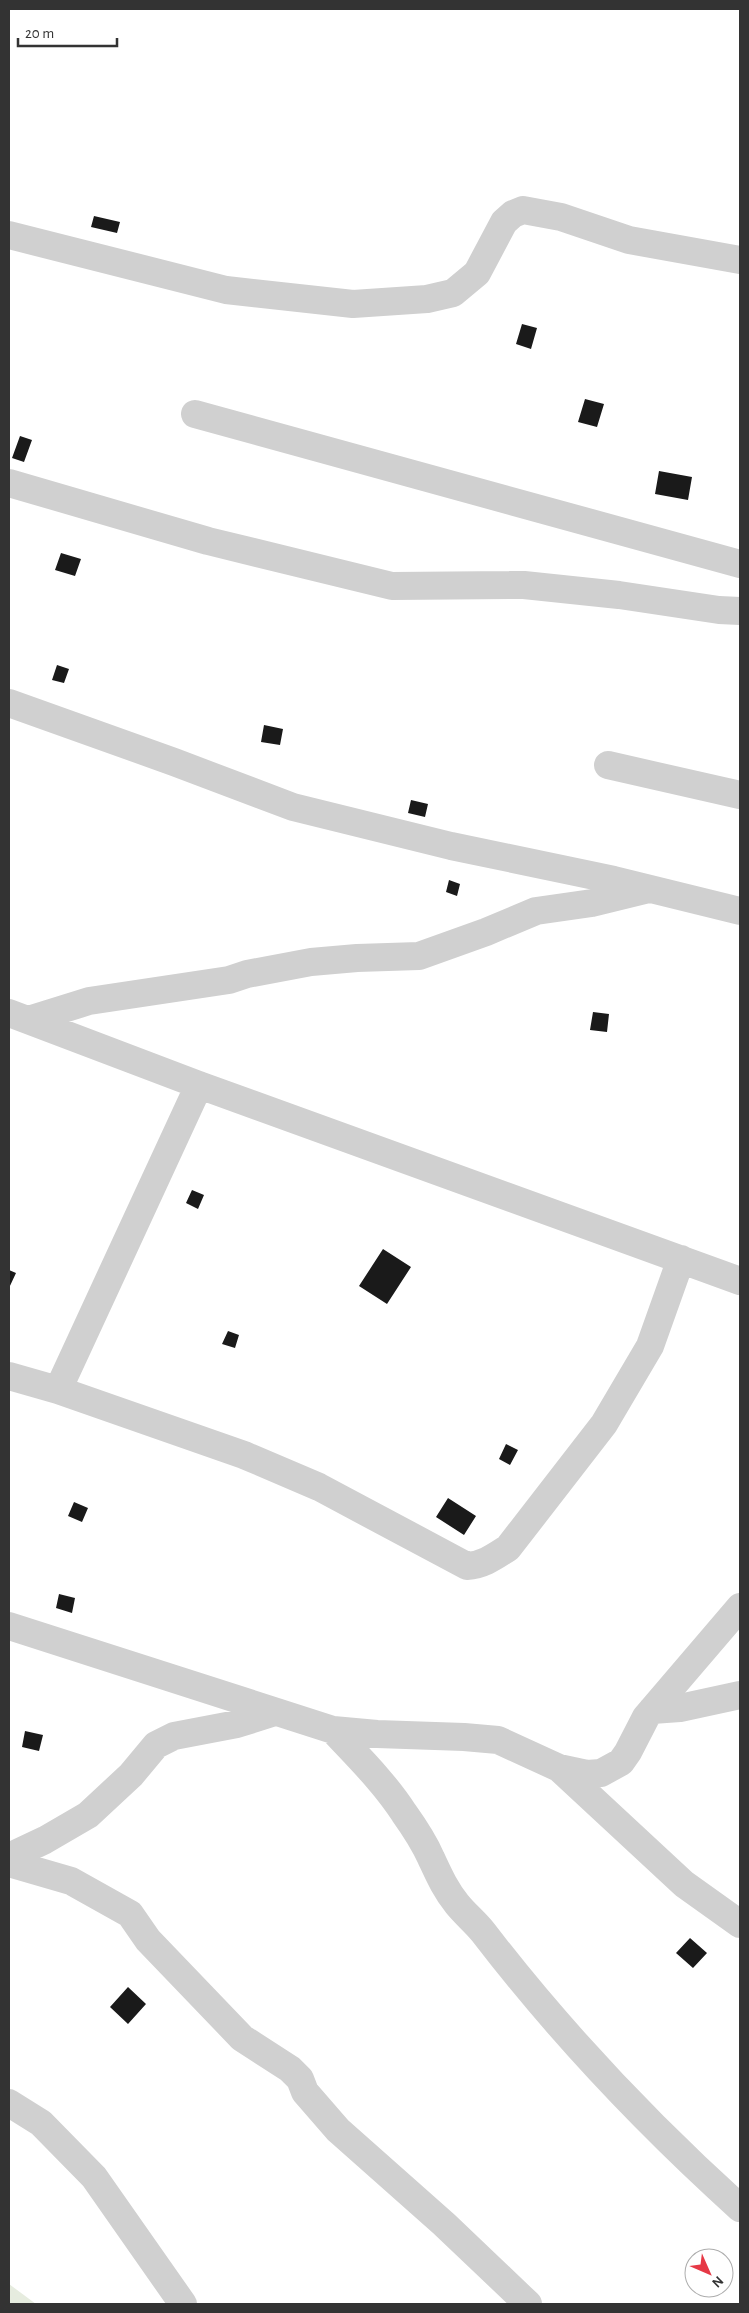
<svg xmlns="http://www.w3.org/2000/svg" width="749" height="2313" viewBox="0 0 749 2313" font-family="'Alegreya Sans',sans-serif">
<rect width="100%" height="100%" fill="#fff"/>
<path fill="#e6ecdf" d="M 9,2284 L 36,2304 L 9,2304 Z"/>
<path fill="#1a1a1a" d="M 94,216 L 120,222 L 117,233 L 91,227 Z
M 522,324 L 537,328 L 531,349 L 516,344 Z
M 585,399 L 604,404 L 597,427 L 578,422 Z
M 20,436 L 32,440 L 24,462 L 12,458 Z
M 659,471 L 692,477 L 688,500 L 655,494 Z
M 61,553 L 81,559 L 75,576 L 55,570 Z
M 57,665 L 69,669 L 64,683 L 52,680 Z
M 264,725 L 283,729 L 280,745 L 261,742 Z
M 411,800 L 428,804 L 425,817 L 408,813 Z
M 449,880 L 460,884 L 457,896 L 446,892 Z
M 593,1012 L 609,1014 L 607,1032 L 590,1030 Z
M 192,1190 L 204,1195 L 198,1209 L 186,1203 Z
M 383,1249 L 411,1267 L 387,1304 L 359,1286 Z
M 9,1270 L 16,1273 L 9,1288 Z
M 228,1331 L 239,1335 L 235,1348 L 222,1344 Z
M 506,1444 L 518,1450 L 510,1465 L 499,1459 Z
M 448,1498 L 476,1516 L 464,1535 L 436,1517 Z
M 74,1502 L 88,1508 L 82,1522 L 68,1516 Z
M 59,1594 L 75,1598 L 72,1613 L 56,1608 Z
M 25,1731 L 43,1735 L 39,1751 L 22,1747 Z
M 690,1938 L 707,1953 L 693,1968 L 676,1953 Z
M 128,1987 L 146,2004 L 128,2024 L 110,2007 Z"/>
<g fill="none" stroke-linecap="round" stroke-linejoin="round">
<path stroke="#d0d0d0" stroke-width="28" d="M 9,235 L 226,290 L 353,304 L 427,299 L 453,293 L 477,273 L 504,222 L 513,214 L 523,210 L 561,217 L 629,240 L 740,260
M 195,414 L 740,564
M 9,483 L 208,541 L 392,586 L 524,585 L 619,595 L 719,610 L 740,611
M 9,703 L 174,762 L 293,807 L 451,846 L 614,880 L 740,911
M 608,765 L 740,795
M 9,1013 L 199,1085 L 740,1281
M 28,1020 L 89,1001 L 229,980 L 247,974 L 311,962 L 357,958 L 419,956 L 486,932 L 536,911 L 592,903 L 645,890
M 9,1376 L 58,1390 L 244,1455 L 319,1487 L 467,1566 C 483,1565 494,1557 508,1548 L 604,1424 L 650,1346 L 681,1259
M 58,1390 L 199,1085
M 9,1626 L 333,1730 L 377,1734 L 464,1737 L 498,1740 L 559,1768 L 587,1774 L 601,1773 L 621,1762 L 628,1752 L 646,1717 L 740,1607
M 652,1710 L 680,1708 L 740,1695
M 333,1730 C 357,1756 384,1782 404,1813 C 414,1827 424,1842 431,1858 C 439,1875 445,1889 457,1904 C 465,1914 475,1922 483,1932 C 559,2031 647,2124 740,2208
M 559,1768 L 684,1884 L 740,1924
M 9,1857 L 45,1840 L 88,1815 L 131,1775 L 156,1745 L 174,1736 L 237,1724 L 275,1712
M 9,1863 L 71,1881 L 130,1914 L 148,1940 L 242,2038 L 290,2069 L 300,2079 L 305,2092 L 338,2130 L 444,2224 L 528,2304
M 9,2103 L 41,2123 L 94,2177 L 183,2304"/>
</g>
<rect width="749" height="2313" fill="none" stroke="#333333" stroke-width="20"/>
<g transform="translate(709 2273) rotate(135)"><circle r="24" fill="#ffffff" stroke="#adadad"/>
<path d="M0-4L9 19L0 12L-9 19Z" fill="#e63946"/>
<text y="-8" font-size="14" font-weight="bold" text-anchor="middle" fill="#333333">N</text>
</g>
<path d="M18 38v8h99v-8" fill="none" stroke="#333333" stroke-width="2.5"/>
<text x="25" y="38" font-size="15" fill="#333333" stroke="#ffffff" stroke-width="4" paint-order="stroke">20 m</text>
</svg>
